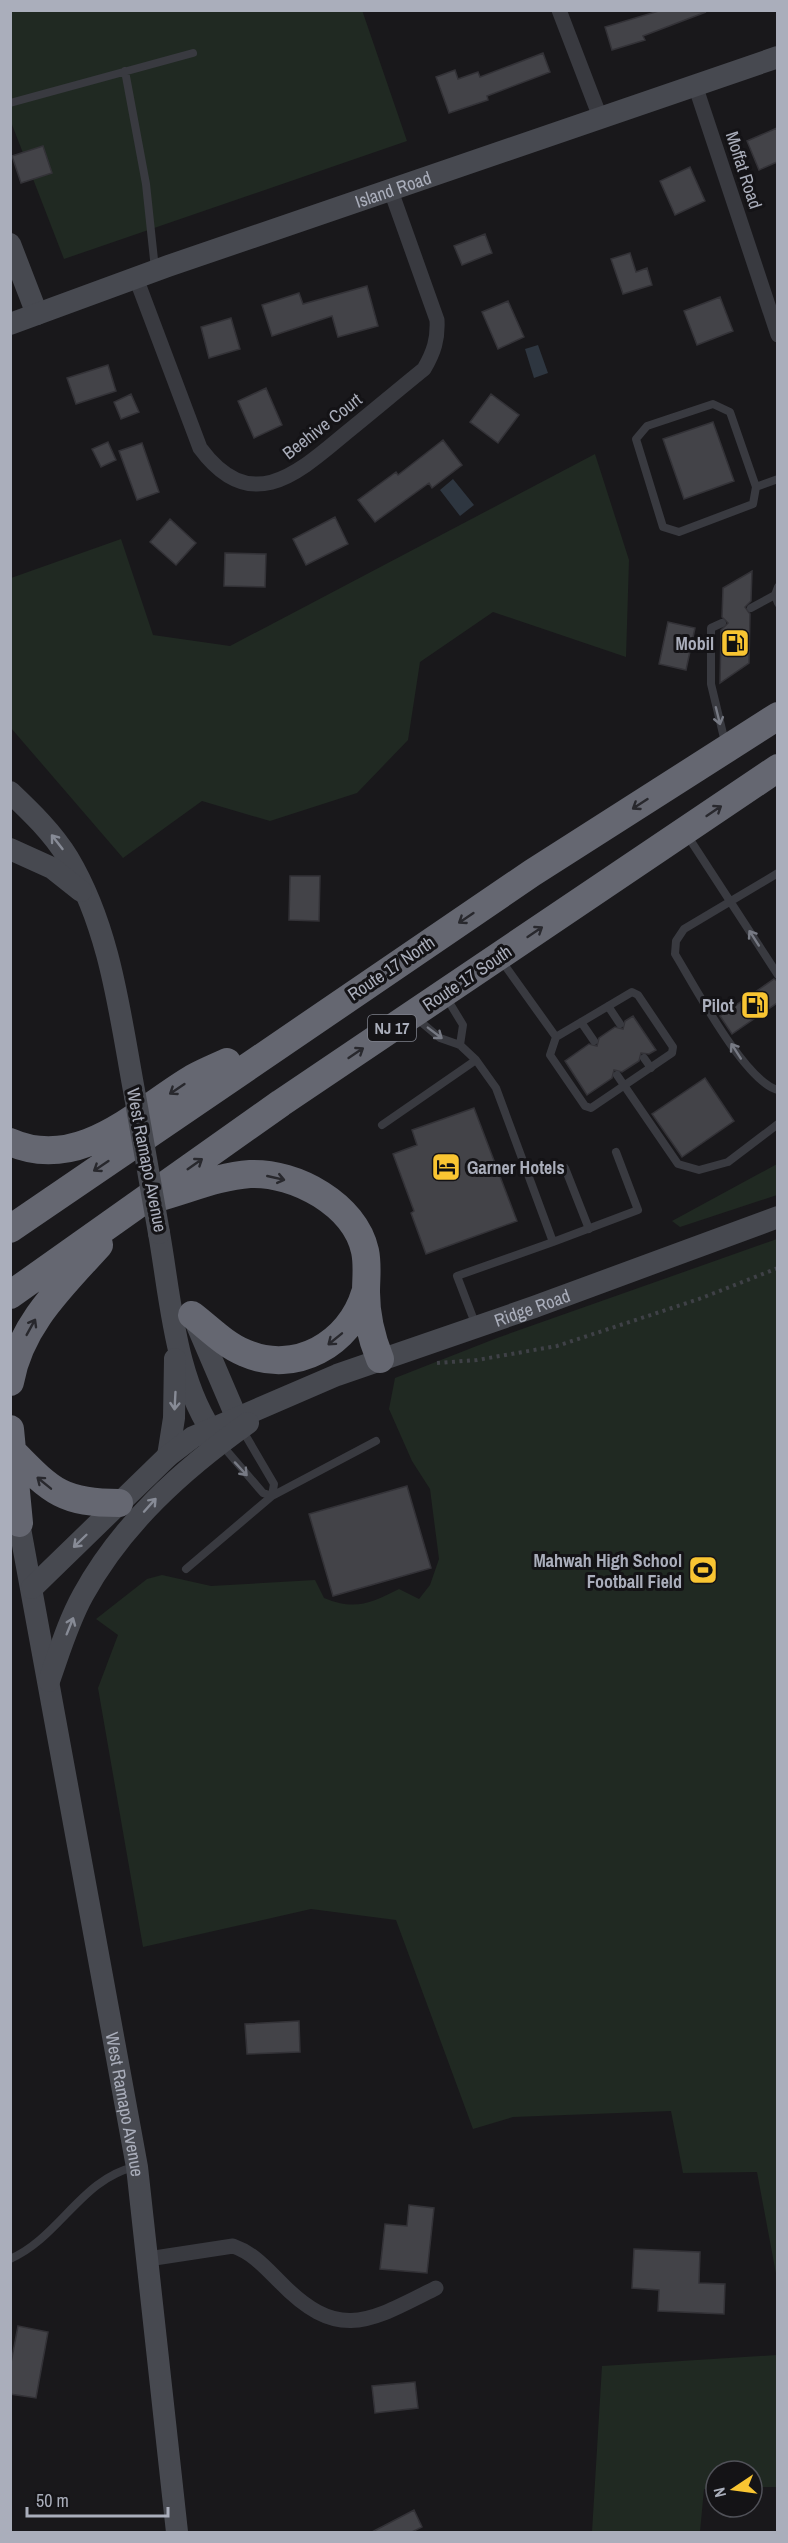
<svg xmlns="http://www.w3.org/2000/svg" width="788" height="2543" viewBox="0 0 788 2543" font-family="'Archivo Narrow',sans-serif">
<rect width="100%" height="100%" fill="#19181b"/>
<path fill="#202922" d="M 362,10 L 407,141 L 64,259 L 11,122 L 11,11 Z
M 595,454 L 629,560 L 626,657 L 493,612 L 420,662 L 408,740 L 357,793 L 270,821 L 202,801 L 123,858 L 11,728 L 11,578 L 121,539 L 153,635 L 230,646 Z
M 777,1164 L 777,1195 L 680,1227 L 672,1221 Z
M 777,1239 L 778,1239 L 777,2279 L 757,2172 L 683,2173 L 671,2111 L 513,2117 L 473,2129 L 396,1920 L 311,1909 L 143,1947 L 98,1688 L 118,1635 L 96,1619 L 147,1579 L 162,1575 L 211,1586 L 315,1580 L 324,1598 C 355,1611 371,1603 399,1589 L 419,1599 L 430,1585 L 439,1559 L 430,1489 L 412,1461 L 389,1409 L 395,1378 L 497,1338 Z
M 777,2355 L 777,2487 L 752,2487 L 752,2471 L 716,2471 L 716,2489 L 704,2489 L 700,2532 L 592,2532 L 602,2366 Z"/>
<path fill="#2e3640" d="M 538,345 L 548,373 L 534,378 L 525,349 Z
M 453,479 L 474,505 L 460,516 L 440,490 Z"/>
<path fill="#434348" stroke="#333237" stroke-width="1.5" d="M 662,10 L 706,12 L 643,36 L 645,40 L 612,50 L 605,27 Z
M 543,53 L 550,72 L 487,96 L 488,100 L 449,113 L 436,77 L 455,70 L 458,79 L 478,72 L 480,77 Z
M 777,128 L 777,162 L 759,170 L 747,141 Z
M 43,146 L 52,173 L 21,183 L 12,156 Z
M 690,167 L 705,201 L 675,215 L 660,181 Z
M 485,234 L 492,253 L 462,265 L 454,246 Z
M 630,253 L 636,272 L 647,268 L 652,285 L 623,294 L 611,259 Z
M 367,286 L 378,326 L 338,337 L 332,316 L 272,336 L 262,305 L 299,293 L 303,304 Z
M 720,297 L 733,331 L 697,345 L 684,311 Z
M 508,301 L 524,337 L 498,349 L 482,312 Z
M 231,318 L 240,349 L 209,358 L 201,327 Z
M 108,365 L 116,391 L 76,404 L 67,378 Z
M 266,388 L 282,425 L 254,438 L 238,401 Z
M 131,394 L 139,412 L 121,419 L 114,402 Z
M 491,394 L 519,415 L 498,443 L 470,422 Z
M 713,422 L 734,481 L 684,499 L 663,439 Z
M 443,440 L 462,465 L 432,488 L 429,483 L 375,522 L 358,500 L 396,472 L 398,475 Z
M 108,442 L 116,460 L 101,467 L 92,449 Z
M 142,443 L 159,492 L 137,500 L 119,451 Z
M 335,517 L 348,544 L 306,565 L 293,539 Z
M 170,519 L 196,543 L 176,565 L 150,542 Z
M 225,553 L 266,554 L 265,587 L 224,586 Z
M 752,571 L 751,601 L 745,607 L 750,614 L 749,663 L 720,683 L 721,630 L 728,623 L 722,617 L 723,588 Z
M 668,622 L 695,628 L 686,670 L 659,664 Z
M 290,876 L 320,876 L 319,921 L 289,920 Z
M 774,979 L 777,981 L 777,1003 L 732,1034 L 720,1016 Z
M 633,1016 L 656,1050 L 649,1054 L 641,1053 L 639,1061 L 622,1072 L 614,1070 L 612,1078 L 587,1095 L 565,1061 L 589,1044 L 597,1046 L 599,1038 L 615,1027 L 623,1029 L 625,1021 Z
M 705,1078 L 734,1121 L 682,1157 L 652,1114 Z
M 474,1108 L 517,1221 L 426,1254 L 411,1213 L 414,1211 L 393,1154 L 417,1145 L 412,1130 Z
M 407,1486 L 431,1568 L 333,1596 L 309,1514 Z
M 299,2021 L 300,2052 L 247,2054 L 245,2024 Z
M 409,2205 L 434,2208 L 427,2273 L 380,2269 L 385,2224 L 407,2226 Z
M 634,2249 L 700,2252 L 699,2283 L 725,2284 L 724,2314 L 658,2311 L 659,2290 L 632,2288 Z
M 18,2326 L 48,2332 L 36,2398 L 10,2394 L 10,2368 Z
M 415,2382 L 418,2408 L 375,2413 L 372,2386 Z
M 414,2510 L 422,2527 L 412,2532 L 372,2532 Z"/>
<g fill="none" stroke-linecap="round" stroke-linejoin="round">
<path stroke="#3f4147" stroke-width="4" stroke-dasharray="3 4.5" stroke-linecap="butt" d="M 437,1363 L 477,1360 L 557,1346 L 699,1299 L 778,1268"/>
<path stroke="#393a40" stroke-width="8" d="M 125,71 L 146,184 L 155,269
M 10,103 L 193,53
M 713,404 L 730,412 L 756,487 L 753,504 L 679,532 L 663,527 L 636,439 L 647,426 Z
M 756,487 L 778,479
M 778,587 L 775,595 L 778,603
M 751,608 L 775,595
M 722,623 L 711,628 L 711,684 L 725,742
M 687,835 L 778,975
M 778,873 L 684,929 L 676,941 L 675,954 C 694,985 745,1082 778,1090
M 501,960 L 556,1037
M 632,992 L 638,995 L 673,1047 L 672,1053 L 591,1108 L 585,1106 L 550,1055 L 556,1037 Z
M 446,997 L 463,1025 L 460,1045
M 608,1006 L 620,1024
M 416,1018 L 440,1038 L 460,1045 L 476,1060 L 496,1088 L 553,1242 L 457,1276 L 475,1323
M 581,1022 L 594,1041
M 644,1058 L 651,1068
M 617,1075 L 678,1164 L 699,1170 L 728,1162 L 778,1124
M 382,1125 L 476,1060
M 565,1168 L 589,1229
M 553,1242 L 638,1210 L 616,1152
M 221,1444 L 263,1493 L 272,1496 L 274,1484 L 243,1431
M 186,1569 L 272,1496 L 376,1441
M 10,2259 C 59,2238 82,2178 135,2167"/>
<path stroke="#393a40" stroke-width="15" d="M 559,10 L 600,117
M 695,85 L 778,335
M 136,278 L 200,448 C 251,517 298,473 346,433 C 372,412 398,390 424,369 C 434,352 438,339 437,320 L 391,191
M 148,2259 L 233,2246 C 253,2253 265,2267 280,2282 C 339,2343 370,2321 436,2288"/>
<g stroke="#474950" stroke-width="22">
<path d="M 10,244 L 37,314"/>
<path id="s1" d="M 10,324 L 168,266 L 778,57"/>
<path d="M 10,792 C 31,812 53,833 68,858 C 111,930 120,1016 135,1096"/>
<path d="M 10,849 L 52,868 L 81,891"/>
<path d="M 159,1233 C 171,1301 175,1382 217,1439"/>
<path d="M 193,1316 L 241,1428"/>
<path d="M 168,1456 L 174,1418 L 175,1359"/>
<path id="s2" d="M 19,1523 L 137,2167 L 177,2532"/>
<path id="s3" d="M 32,1588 L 168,1456 L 193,1437 L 337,1375 L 534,1307 L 778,1217"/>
<path d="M 49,1681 C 59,1653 68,1622 83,1595 C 122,1524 182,1470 248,1423"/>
</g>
<path stroke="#656771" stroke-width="28" d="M 10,1142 C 80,1173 139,1110 193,1078 C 204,1072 216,1067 227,1062
M 157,1198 C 187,1190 219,1176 250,1174 C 296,1172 355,1205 365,1251 C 368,1265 366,1278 366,1292 C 366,1316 371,1337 380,1359
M 10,1229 L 532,873 L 778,716
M 10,1295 L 281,1103 L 778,768
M 192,1315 C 209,1328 225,1345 245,1353 C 295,1375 350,1344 365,1293
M 10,1382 C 20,1325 62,1286 99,1245
M 10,1429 L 19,1523
M 15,1454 C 52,1492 64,1503 119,1503"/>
<path stroke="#474950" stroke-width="22" d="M 135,1096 L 159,1233"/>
</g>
<defs><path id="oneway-shaft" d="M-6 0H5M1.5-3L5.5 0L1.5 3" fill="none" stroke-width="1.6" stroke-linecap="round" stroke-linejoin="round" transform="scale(1.5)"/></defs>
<g stroke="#777a84">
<use href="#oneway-shaft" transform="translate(718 716) rotate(76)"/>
<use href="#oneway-shaft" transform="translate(754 938) rotate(-123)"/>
<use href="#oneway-shaft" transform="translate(435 1033) rotate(37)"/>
<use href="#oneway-shaft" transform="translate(736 1051) rotate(-123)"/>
<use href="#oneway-shaft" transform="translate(241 1469) rotate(47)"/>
</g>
<g stroke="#28282d">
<use href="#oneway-shaft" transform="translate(640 804) rotate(147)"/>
<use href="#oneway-shaft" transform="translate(714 811) rotate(-34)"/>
<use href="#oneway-shaft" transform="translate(466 918) rotate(146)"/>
<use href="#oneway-shaft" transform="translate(535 932) rotate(-34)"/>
<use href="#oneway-shaft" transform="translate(356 1053) rotate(-34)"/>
<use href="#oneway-shaft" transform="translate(177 1089) rotate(146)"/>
<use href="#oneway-shaft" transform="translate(195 1164) rotate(-35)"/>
<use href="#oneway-shaft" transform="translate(101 1166) rotate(146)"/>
<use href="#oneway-shaft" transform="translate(276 1178) rotate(13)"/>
<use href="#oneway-shaft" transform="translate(31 1327) rotate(-61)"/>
<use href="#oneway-shaft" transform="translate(335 1339) rotate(141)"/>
<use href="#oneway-shaft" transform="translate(44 1483) rotate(-141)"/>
</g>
<g stroke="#878b96">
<use href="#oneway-shaft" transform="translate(57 842) rotate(-128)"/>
<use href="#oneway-shaft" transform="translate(175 1401) rotate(93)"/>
<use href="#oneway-shaft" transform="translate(150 1505) rotate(-48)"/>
<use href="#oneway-shaft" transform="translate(80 1541) rotate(136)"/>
<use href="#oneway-shaft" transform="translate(70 1626) rotate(-68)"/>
</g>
<defs>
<g id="fuel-square" transform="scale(1.5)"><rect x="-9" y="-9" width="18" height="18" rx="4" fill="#f9c532" stroke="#141316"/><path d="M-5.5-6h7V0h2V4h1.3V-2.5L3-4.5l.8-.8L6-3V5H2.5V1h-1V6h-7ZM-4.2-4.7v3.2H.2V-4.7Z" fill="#111"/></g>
<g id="hotel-square" transform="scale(1.5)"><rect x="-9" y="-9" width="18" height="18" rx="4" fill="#f9c532" stroke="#141316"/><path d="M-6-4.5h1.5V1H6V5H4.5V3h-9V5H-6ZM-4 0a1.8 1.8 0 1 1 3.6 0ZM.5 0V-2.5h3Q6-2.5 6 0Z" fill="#111"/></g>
<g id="stadium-square" transform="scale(1.5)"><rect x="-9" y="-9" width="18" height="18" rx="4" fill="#f9c532" stroke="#141316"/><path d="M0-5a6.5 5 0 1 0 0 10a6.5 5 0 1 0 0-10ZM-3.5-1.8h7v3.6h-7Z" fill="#111"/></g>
</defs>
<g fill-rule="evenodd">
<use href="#fuel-square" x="735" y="643"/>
<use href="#fuel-square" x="755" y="1005"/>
<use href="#hotel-square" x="446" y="1167"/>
<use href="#stadium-square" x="703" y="1570"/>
</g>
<g text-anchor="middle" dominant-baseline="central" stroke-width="6" stroke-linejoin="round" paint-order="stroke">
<rect fill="#141316" stroke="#7d808a" stroke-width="1.5" x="368" y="1015" width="48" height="26" rx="4.5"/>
<g font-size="16" font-weight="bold" fill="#aaaebb">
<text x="392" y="1028">NJ 17</text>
</g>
<g font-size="18" fill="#aaaebb" stroke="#141316">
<text transform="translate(744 170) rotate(72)">Moffat Road</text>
<text stroke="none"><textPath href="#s1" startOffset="406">Island Road</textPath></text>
<text transform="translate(322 426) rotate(-38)">Beehive Court</text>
<text transform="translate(391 968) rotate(-34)">Route 17 North</text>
<text transform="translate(467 978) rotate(-34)">Route 17 South</text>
<text transform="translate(147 1160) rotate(79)">West Ramapo Avenue</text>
<text stroke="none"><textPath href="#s3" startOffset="584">Ridge Road</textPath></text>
<text stroke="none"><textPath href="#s2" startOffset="591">West Ramapo Avenue</textPath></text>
</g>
<g font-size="18" font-weight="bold" fill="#aaaebb" stroke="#141316" text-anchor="end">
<text x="714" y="643">Mobil</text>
<text x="734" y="1005">Pilot</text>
<text x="467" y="1167" text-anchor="start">Garner Hotels</text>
<text x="682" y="1560">Mahwah High School<tspan x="682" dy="21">Football Field</tspan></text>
</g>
</g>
<rect width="788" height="2543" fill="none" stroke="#aaaebb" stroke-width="24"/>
<g transform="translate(734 2489) rotate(257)"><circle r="28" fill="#141316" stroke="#505158" stroke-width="1.5"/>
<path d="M0-4.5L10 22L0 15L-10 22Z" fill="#f9c532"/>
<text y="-9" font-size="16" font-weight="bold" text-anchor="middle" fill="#aaaebb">N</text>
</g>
<path d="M27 2507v9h141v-9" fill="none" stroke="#aaaebb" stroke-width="3"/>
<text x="36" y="2507" font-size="18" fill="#aaaebb" stroke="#141316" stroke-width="4.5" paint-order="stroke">50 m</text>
</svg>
